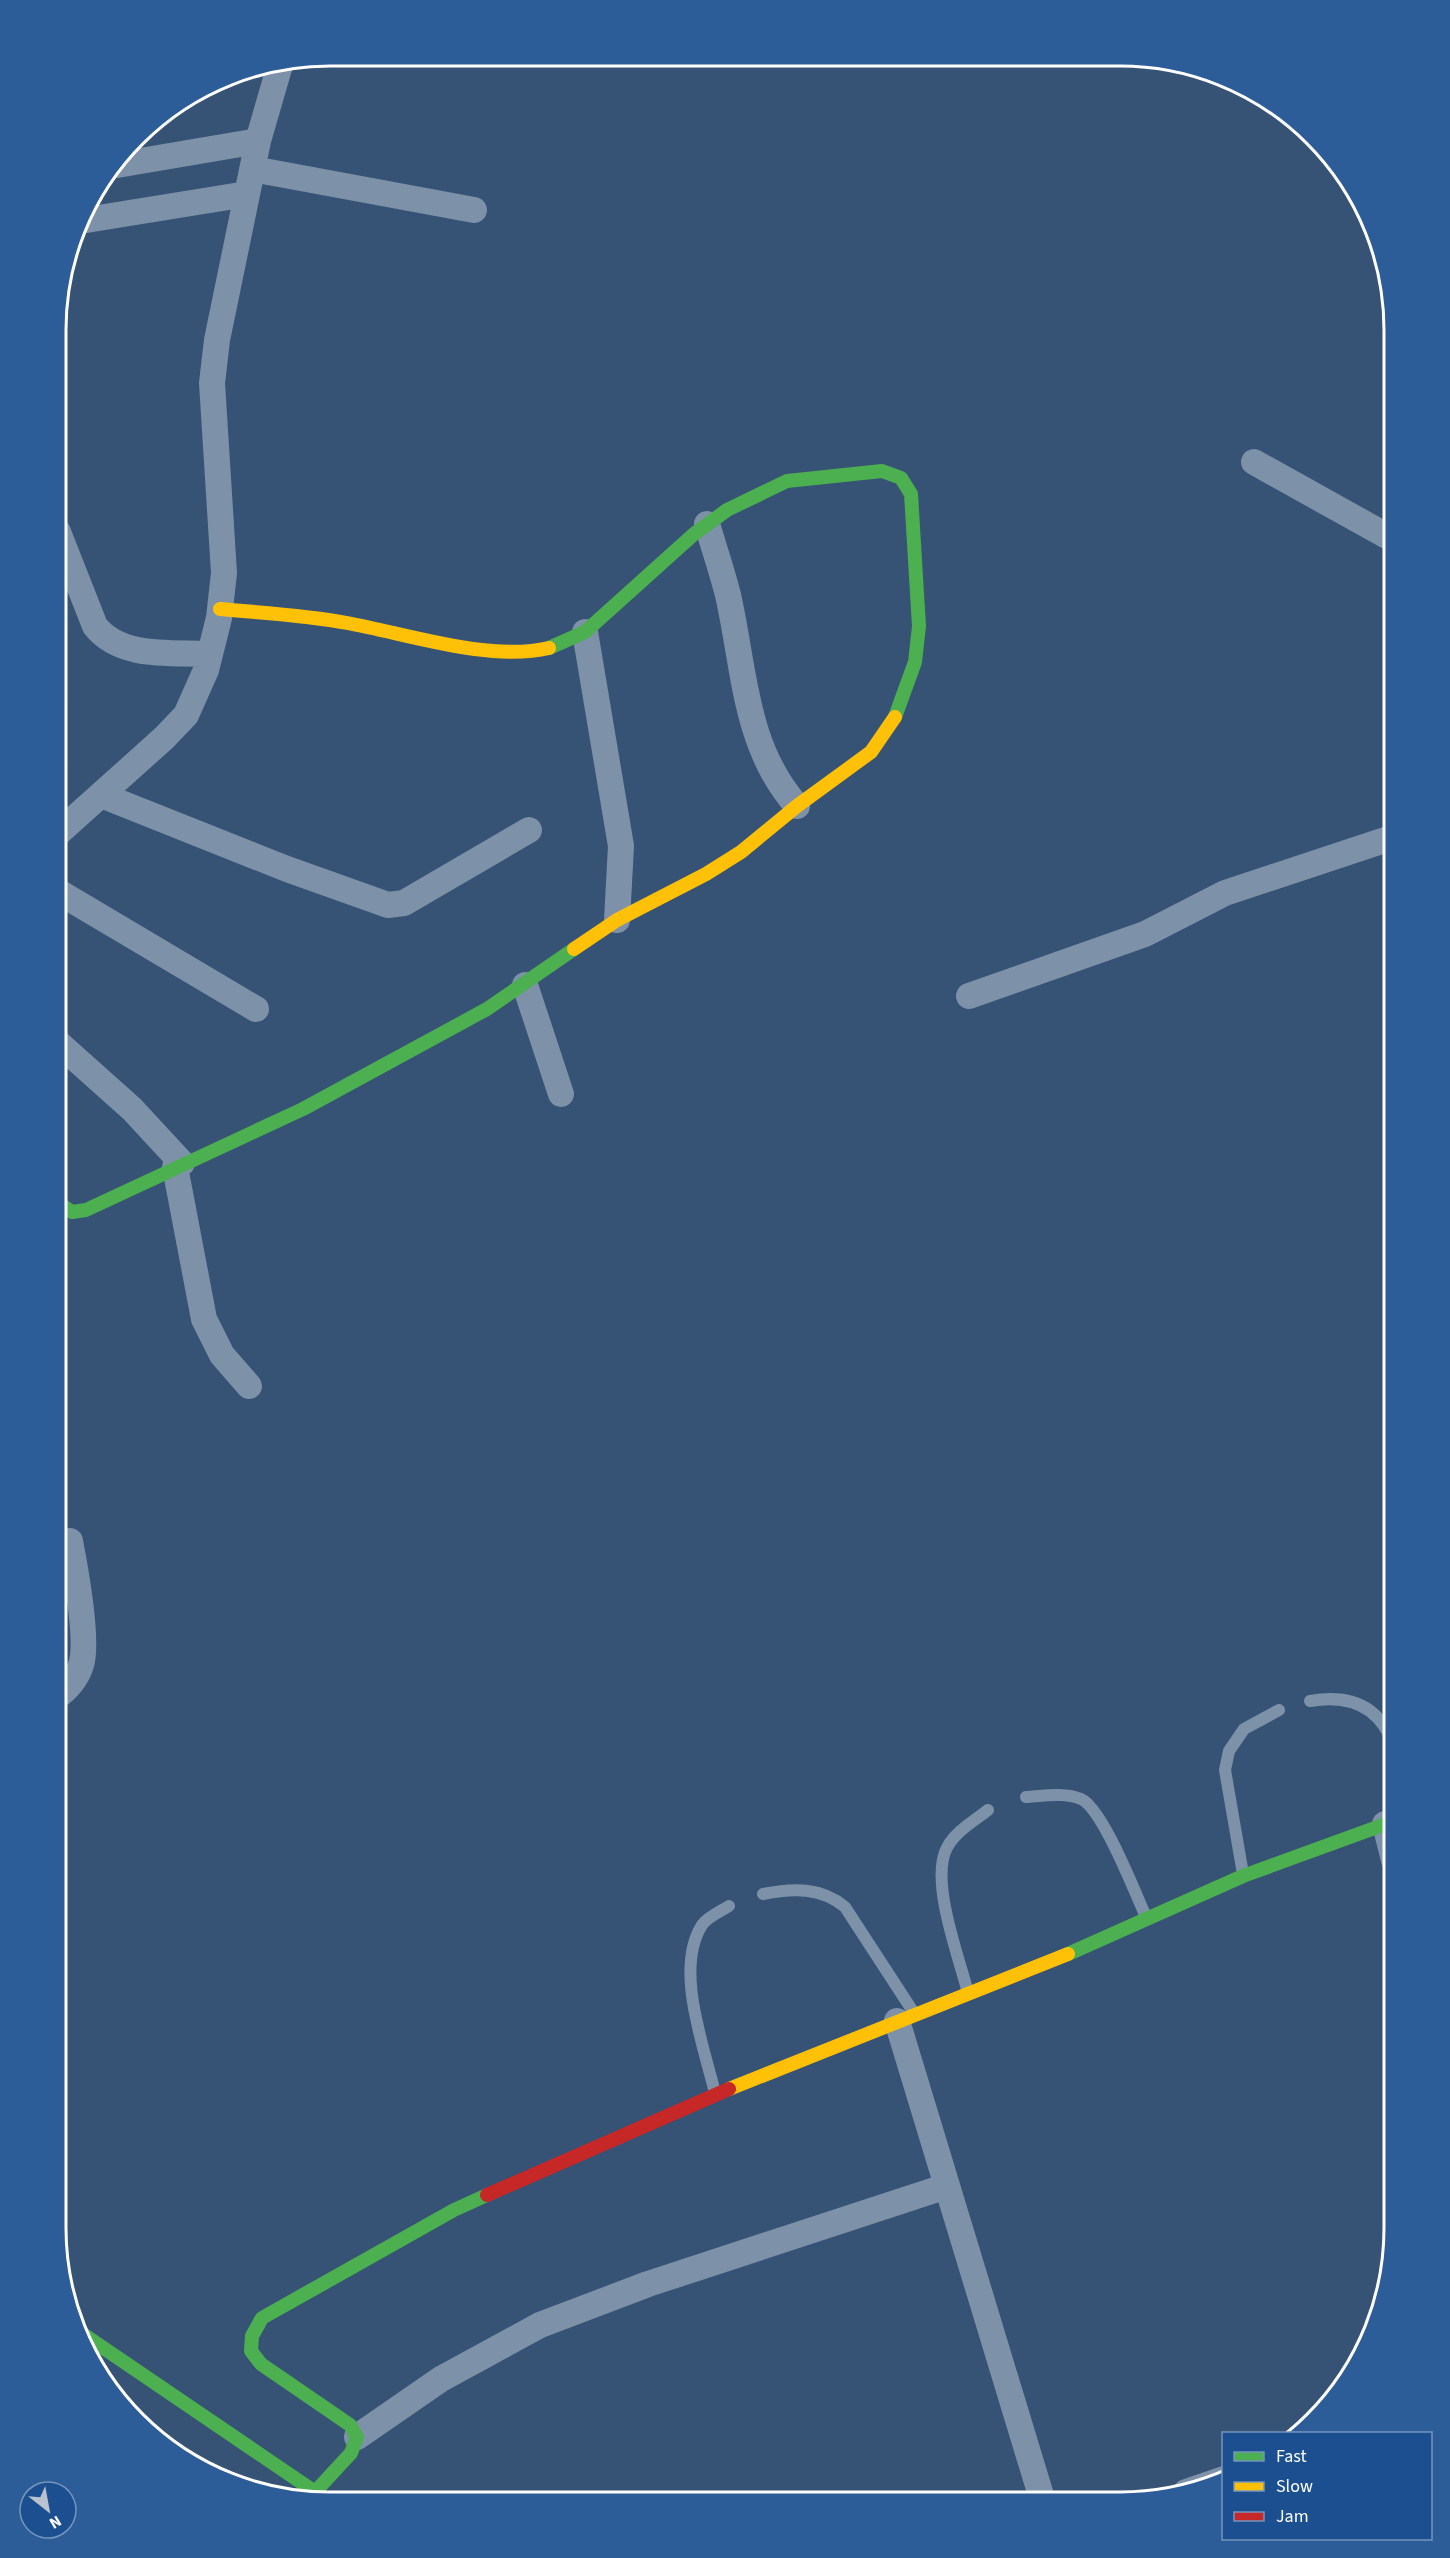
<svg xmlns="http://www.w3.org/2000/svg" width="1450" height="2558" viewBox="0 0 1450 2558" font-family="'Source Sans 3',sans-serif">
<rect width="100%" height="100%" fill="#365274"/>
<g fill="none" stroke-linecap="round" stroke-linejoin="round">
<path stroke="#7d92a8" stroke-width="12" d="M 1310,1701 C 1350,1694 1380,1706 1394,1746
M 1026,1797 C 1042,1796 1065,1792 1081,1799 C 1103,1809 1135,1893 1147,1919
M 1243,1874 L 1225,1770 L 1229,1751 L 1244,1729 L 1279,1710
M 763,1894 C 793,1888 821,1887 845,1907 L 914,2013
M 968,1993 C 959,1957 932,1887 945,1852 C 952,1833 973,1822 988,1810
M 715,2093 C 704,2046 674,1969 702,1925 C 707,1917 721,1911 729,1906"/>
<path stroke="#7d92a8" stroke-width="26" d="M 117,165 L 258,141
M 253,169 L 474,210
M 80,221 L 247,194
M 1254,462 L 1394,540
M 707,524 C 714,548 722,571 728,595 C 745,670 744,746 797,806
M 58,532 L 95,626 C 121,659 171,652 210,654
M 585,632 L 621,846 L 617,920
M 101,795 L 287,869 L 388,905 L 404,903 L 529,830
M 57,834 L 164,738 L 186,715 L 206,670 L 219,618 L 224,573 L 212,383 L 217,340 L 258,141 L 280,65
M 57,891 L 256,1009
M 525,985 L 561,1094
M 969,996 L 1145,934 L 1225,893 L 1394,837
M 57,1042 L 132,1109 L 182,1163
M 175,1167 L 204,1319 L 222,1355 L 249,1386
M 56,1697 C 67,1690 77,1678 81,1665 C 89,1641 75,1567 70,1541
M 1385,1824 L 1394,1860
M 897,2021 L 1043,2502
M 357,2437 L 441,2379 L 540,2325 L 648,2284 L 947,2186
M 1186,2492 L 1224,2479"/>
<path stroke="#4caf50" stroke-width="14" d="M 549,648 L 585,632 L 694,534 L 727,510 L 787,481 L 882,471 L 901,478 L 911,494 L 919,626 L 915,662 L 895,717
M 57,1202 L 72,1212 L 86,1210 L 303,1109 L 487,1009 L 574,949
M 1068,1954 L 1243,1876 L 1394,1821
M 77,2330 L 327,2500
M 315,2492 L 351,2453 L 357,2437 L 350,2425 L 261,2364 L 251,2351 L 252,2336 L 262,2318 L 454,2210 L 487,2195"/>
<path stroke="#ffc107" stroke-width="14" d="M 220,609 C 262,613 306,615 347,623 C 408,634 489,662 549,648
M 574,949 L 617,920 L 706,874 L 741,852 L 797,806 L 871,752 L 895,717
M 729,2089 L 1068,1954"/>
<path stroke="#c62828" stroke-width="14" d="M 487,2195 L 729,2089"/>
</g>
<path d="M0 0H1450V2558H0ZM330 66H1120A264 264 0 0 1 1384 330V2228A264 264 0 0 1 1120 2492H330A264 264 0 0 1 66 2228V330A264 264 0 0 1 330 66Z" fill="#2d5d98" fill-rule="evenodd"/>
<path fill="none" stroke="#fff" stroke-width="3" d="M330 66H1120A264 264 0 0 1 1384 330V2228A264 264 0 0 1 1120 2492H330A264 264 0 0 1 66 2228V330A264 264 0 0 1 330 66Z"/>
<rect x="1222" y="2432" width="210" height="108" fill="#1b4f8f" stroke="#7695bc" stroke-width="1.5"/>
<rect x="1234" y="2452" width="30" height="9" fill="#4caf50" stroke="#7695bc" stroke-width="1.5"/>
<text x="1276" y="2462" font-size="18" fill="#ffffff">Fast</text>
<rect x="1234" y="2482" width="30" height="9" fill="#ffc107" stroke="#7695bc" stroke-width="1.5"/>
<text x="1276" y="2492" font-size="18" fill="#ffffff">Slow</text>
<rect x="1234" y="2512" width="30" height="9" fill="#c62828" stroke="#7695bc" stroke-width="1.5"/>
<text x="1276" y="2522" font-size="18" fill="#ffffff">Jam</text>
<g transform="translate(48 2510) rotate(149)"><circle r="28" fill="#1b4f8f" stroke="#7695bc" stroke-width="1.5"/>
<path d="M0-4.5L10 22L0 15L-10 22Z" fill="#b9c2ce"/>
<text y="-9" font-size="16" font-weight="bold" text-anchor="middle" fill="#ffffff">N</text>
</g>
</svg>
